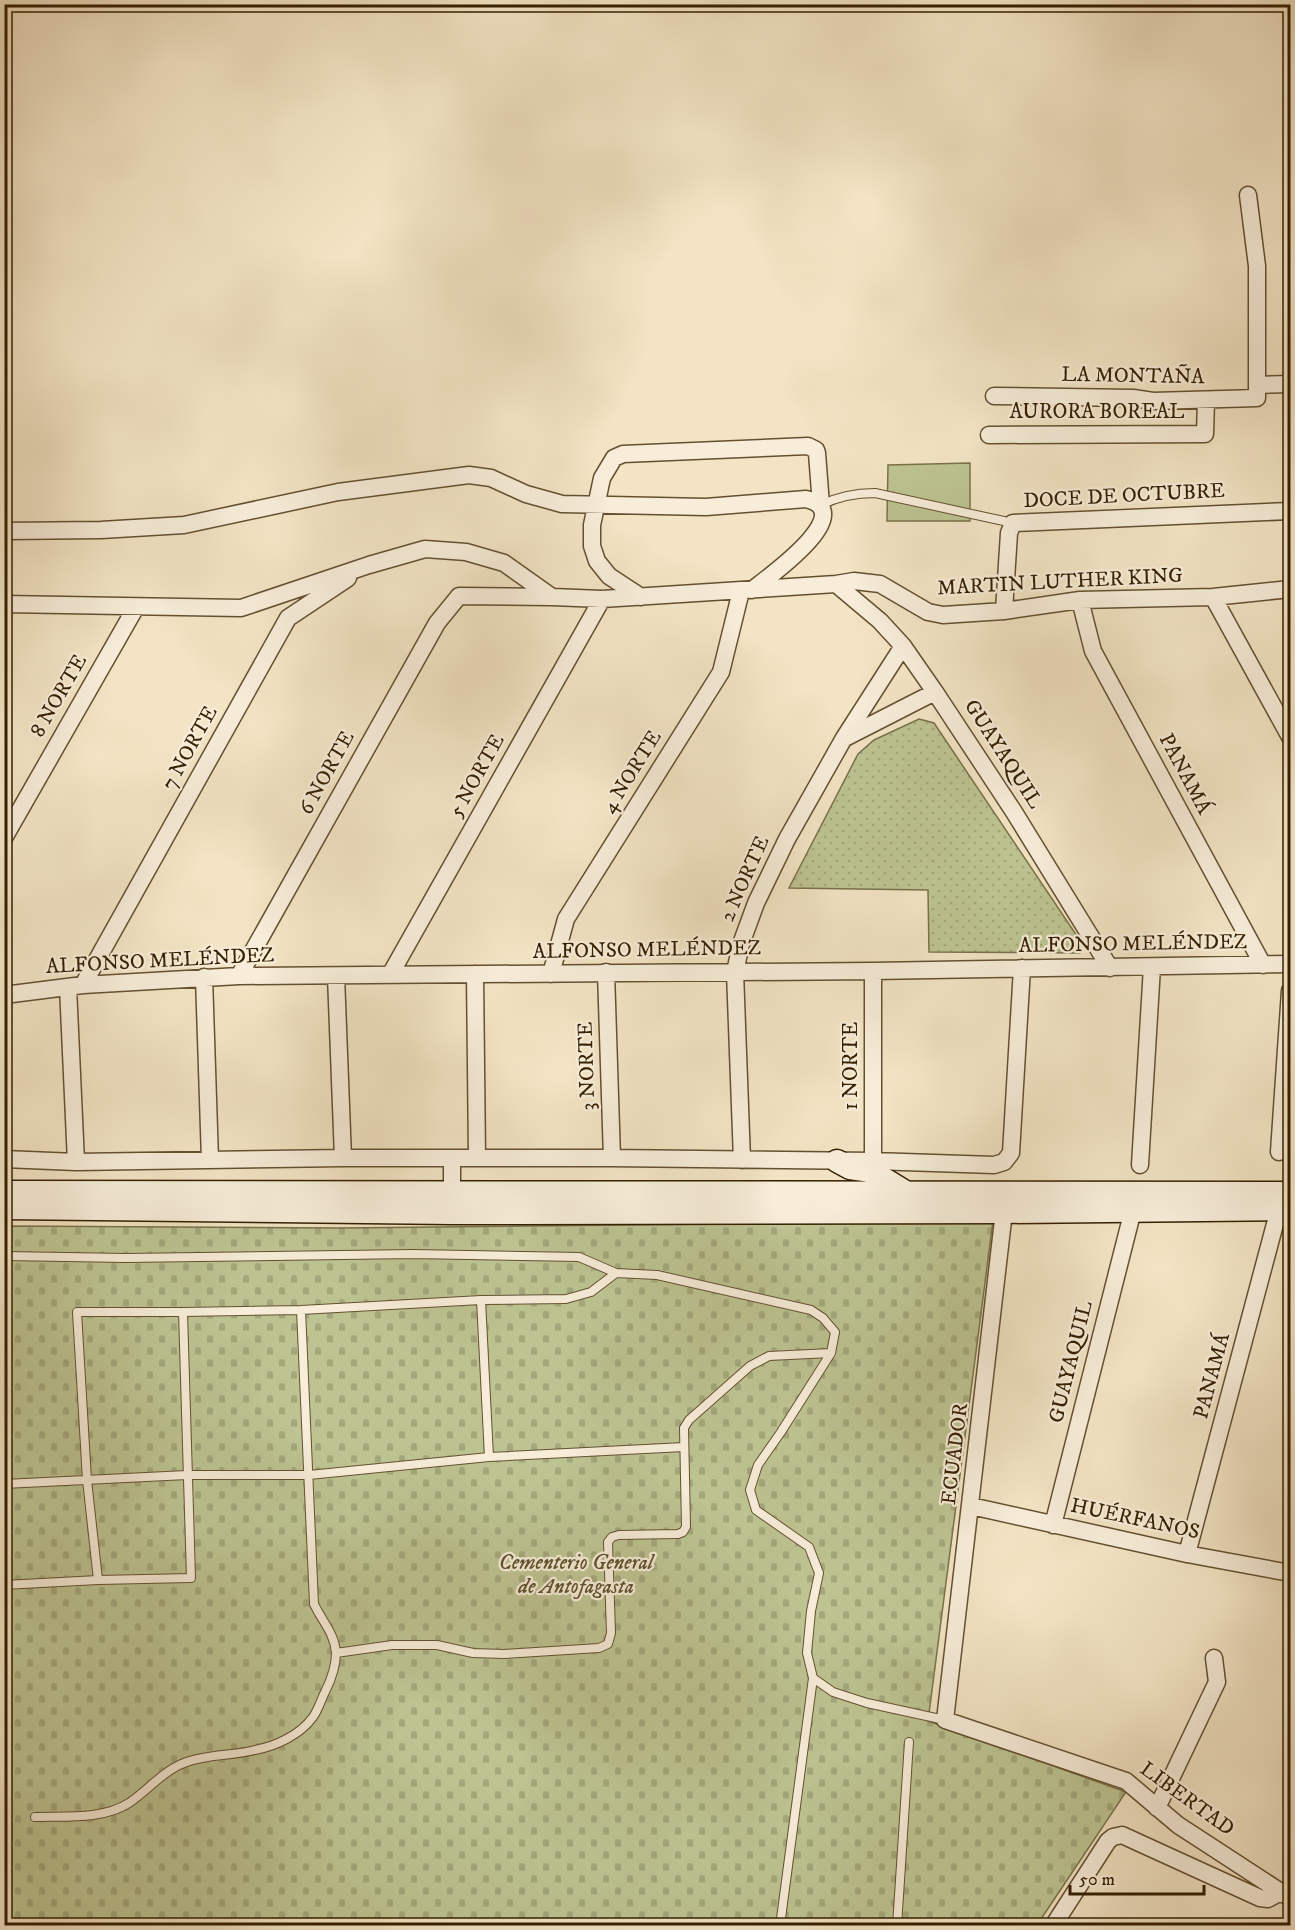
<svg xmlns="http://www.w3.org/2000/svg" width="1295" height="1930" viewBox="0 0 1295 1930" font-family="'IM FELL DW Pica',serif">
<defs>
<pattern id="cemetery-stones" width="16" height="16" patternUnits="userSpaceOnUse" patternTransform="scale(1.5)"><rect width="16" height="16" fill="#bdc492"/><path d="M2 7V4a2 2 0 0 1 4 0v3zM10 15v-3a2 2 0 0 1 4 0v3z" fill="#a3a87c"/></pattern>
<pattern id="park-dots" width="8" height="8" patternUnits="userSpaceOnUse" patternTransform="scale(1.5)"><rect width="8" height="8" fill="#bdc492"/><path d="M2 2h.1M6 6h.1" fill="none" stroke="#a3a87c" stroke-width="1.8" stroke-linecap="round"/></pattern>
</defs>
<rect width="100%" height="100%" fill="#f2e4c4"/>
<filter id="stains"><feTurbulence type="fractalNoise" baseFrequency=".00333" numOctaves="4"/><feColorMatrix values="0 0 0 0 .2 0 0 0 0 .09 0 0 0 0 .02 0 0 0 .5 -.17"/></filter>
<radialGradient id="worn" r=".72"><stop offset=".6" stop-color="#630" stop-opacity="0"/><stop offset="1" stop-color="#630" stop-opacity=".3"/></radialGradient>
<path fill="url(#cemetery-stones)" stroke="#787249" stroke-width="1.5" d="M 993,1221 L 928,1721 L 1126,1792 L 1037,1925 L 5,1926 L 5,1226 L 340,1228 Z"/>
<path fill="url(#park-dots)" stroke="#787249" stroke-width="1.5" d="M 919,719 L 934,723 L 1077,936 L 1080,953 L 929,952 L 928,890 L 789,888 L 858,754 L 874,740 Z"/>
<path fill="#bdc492" stroke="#787249" stroke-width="1.5" d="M 970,463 L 970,521 L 887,521 L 888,465 Z"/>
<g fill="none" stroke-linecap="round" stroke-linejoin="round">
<g stroke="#645031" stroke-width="10">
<path id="lane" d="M 821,505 C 839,496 855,493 875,493 L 1013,523
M 4,1256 L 126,1258 L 413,1254 L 579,1257 L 616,1273
M 481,1300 L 489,1457
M 301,1310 L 481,1300 L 566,1299 L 591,1292 L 616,1273 L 657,1275 L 811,1310 L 823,1318 L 835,1332 L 831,1353 L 781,1432 L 758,1465 L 750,1490 L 756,1510 L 809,1547 L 819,1573 L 811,1611 L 807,1653 L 813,1678 L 833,1692 L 867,1703 L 945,1720
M 4,1484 L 187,1475 L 309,1475 L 489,1457 L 684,1447
M 4,1585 L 98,1580 L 191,1578 L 183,1312 L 77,1312 L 87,1480 L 98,1580
M 336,1653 L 392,1645 L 437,1645 L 473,1653 L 504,1654 L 599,1648 L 608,1644 L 611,1633 L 608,1542 L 612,1537 L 619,1535 L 678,1534 L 683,1532 L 686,1527 L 684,1428 L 689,1420 L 750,1366 L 769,1356 L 831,1353
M 35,1817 C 66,1816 102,1820 129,1803 C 147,1791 163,1771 184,1763 C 206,1754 232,1756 255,1750 C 276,1746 300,1735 313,1717 C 318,1710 321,1700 325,1692 C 331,1680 336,1667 336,1653 C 335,1634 322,1621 314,1604 L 301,1310 L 183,1312
M 780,1926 L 813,1678
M 897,1926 L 909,1742"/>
</g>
<g stroke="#645031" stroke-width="19">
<path id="street" d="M 1257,385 L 1290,384
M 994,396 L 1133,398 L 1153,401 L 1257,398 L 1257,266 L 1248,195
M 989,435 L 1205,434 L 1206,400
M 4,531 L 101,530 L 184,525 L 338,492 L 469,475 L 491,478 L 526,494 L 562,504 L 706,507 L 806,499 C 861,512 767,578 752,590
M 836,584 L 880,621 L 903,646 L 935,692 L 1014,812 L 1110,968
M 641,597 L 609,576 L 597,561 L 592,546 L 592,525 L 602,478 L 614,458 L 623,454 L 808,446 L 816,450 L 817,453 L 821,505
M 1213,597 L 1290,737
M 1080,600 L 1093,651 L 1263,965
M 4,604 L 241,608 L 369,565 L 425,549 L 466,552 L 504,563 L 552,597
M 1004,611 L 1009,533 L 1013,523 L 1290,511
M 845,738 L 935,692
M 4,838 L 136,607
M 873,971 L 873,1161
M 606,972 L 612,1158
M 475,974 L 477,1158
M 551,974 L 566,919 L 721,672 L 741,591
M 390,975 L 602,599
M 239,976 L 437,623 L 459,596 L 552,597 L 602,599 L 836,584 L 854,581 L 880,584 L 928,612 L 943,615 L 1004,611 L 1080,600 L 1213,597 L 1290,589
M 336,976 L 343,1158
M 204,977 L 210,1160
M 83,985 L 288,618 L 348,578
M 68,987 L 76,1162
M 4,995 L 83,985 L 239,976 L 873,971 L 1290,964
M 1279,1152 L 1290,991
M 452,1158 L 452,1202
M 4,1159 L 76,1162 L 343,1158 L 612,1158 L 873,1161 L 994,1165 L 1004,1162 L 1011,1153 L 1022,968
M 742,1160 L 735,972 L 741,944 L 756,903 L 787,839 L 844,738 L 903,646
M 1140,1165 L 1152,967
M 1005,1203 L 945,1720 L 1126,1781 L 1178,1825 L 1290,1898
M 971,1506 L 1187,1554 L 1290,1573
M 1053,1525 L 1133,1210
M 1187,1554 L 1279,1209
M 1157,1808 L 1217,1682 L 1214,1658
M 1053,1926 L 1108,1841 L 1113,1837 L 1122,1835 L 1260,1898 L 1268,1899 L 1281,1892"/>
</g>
<g stroke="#341f00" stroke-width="25">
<path id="secondary" d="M 837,1161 L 850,1168 L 871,1171 L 907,1193
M 4,1192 L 1290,1193
M 4,1208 L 453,1213 L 1005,1212 L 1290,1209"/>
</g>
<use href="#lane" stroke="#f7edd9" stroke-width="8"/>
<use href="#street" stroke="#f7edd9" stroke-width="16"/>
<use href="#secondary" stroke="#f7edd9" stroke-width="22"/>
</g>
<g text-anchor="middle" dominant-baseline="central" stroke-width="4.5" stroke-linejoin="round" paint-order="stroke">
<g font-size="21" fill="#341f00" stroke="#f7edd9">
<text transform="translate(1133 376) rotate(1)">LA MONTAÑA</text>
<text x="1097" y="412">AURORA BOREAL</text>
<text transform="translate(1124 496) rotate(-3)">DOCE DE OCTUBRE</text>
<text transform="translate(1060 582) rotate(-3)">MARTIN LUTHER KING</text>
<text transform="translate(59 696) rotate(-60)">8 NORTE</text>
<text transform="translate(190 748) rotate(-61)">7 NORTE</text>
<text transform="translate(1003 754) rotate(57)">GUAYAQUIL</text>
<text transform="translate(632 772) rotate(-58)">4 NORTE</text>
<text transform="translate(327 773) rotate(-61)">6 NORTE</text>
<text transform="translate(1185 774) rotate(62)">PANAMÁ</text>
<text transform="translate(477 776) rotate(-61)">5 NORTE</text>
<text transform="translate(745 879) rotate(-66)">2 NORTE</text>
<text transform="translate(1133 944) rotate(-1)">ALFONSO MELÉNDEZ</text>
<text transform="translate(647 950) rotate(-1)">ALFONSO MELÉNDEZ</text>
<text transform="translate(160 961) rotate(-3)">ALFONSO MELÉNDEZ</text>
<text transform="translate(587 1066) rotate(-92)">3 NORTE</text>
<text transform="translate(851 1066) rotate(-90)">1 NORTE</text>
<text transform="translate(1071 1362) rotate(-76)">GUAYAQUIL</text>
<text transform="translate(1212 1376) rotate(-75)">PANAMÁ</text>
<text transform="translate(955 1454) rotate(-83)">ECUADOR</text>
<text transform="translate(1135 1519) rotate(12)">HUÉRFANOS</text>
<text transform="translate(1187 1799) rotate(36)">LIBERTAD</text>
</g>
<g font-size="21" font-style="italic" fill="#5d512c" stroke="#f7edd9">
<text x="576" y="1563">Cementerio General<tspan x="576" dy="24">de Antofagasta</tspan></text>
</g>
</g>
<rect width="1295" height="1930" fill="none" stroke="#f2e4c4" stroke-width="24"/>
<rect x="6" y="6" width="1283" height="1918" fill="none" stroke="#341f00" stroke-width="3"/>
<rect x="12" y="12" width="1271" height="1906" fill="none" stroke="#341f00" stroke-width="1.5"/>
<path d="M1070 1885v9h134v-9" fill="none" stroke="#341f00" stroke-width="3"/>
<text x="1079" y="1885" font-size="18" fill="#341f00" stroke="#f7edd9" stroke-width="4.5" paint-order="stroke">50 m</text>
<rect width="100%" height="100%" filter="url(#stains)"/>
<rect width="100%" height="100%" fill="url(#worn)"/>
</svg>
